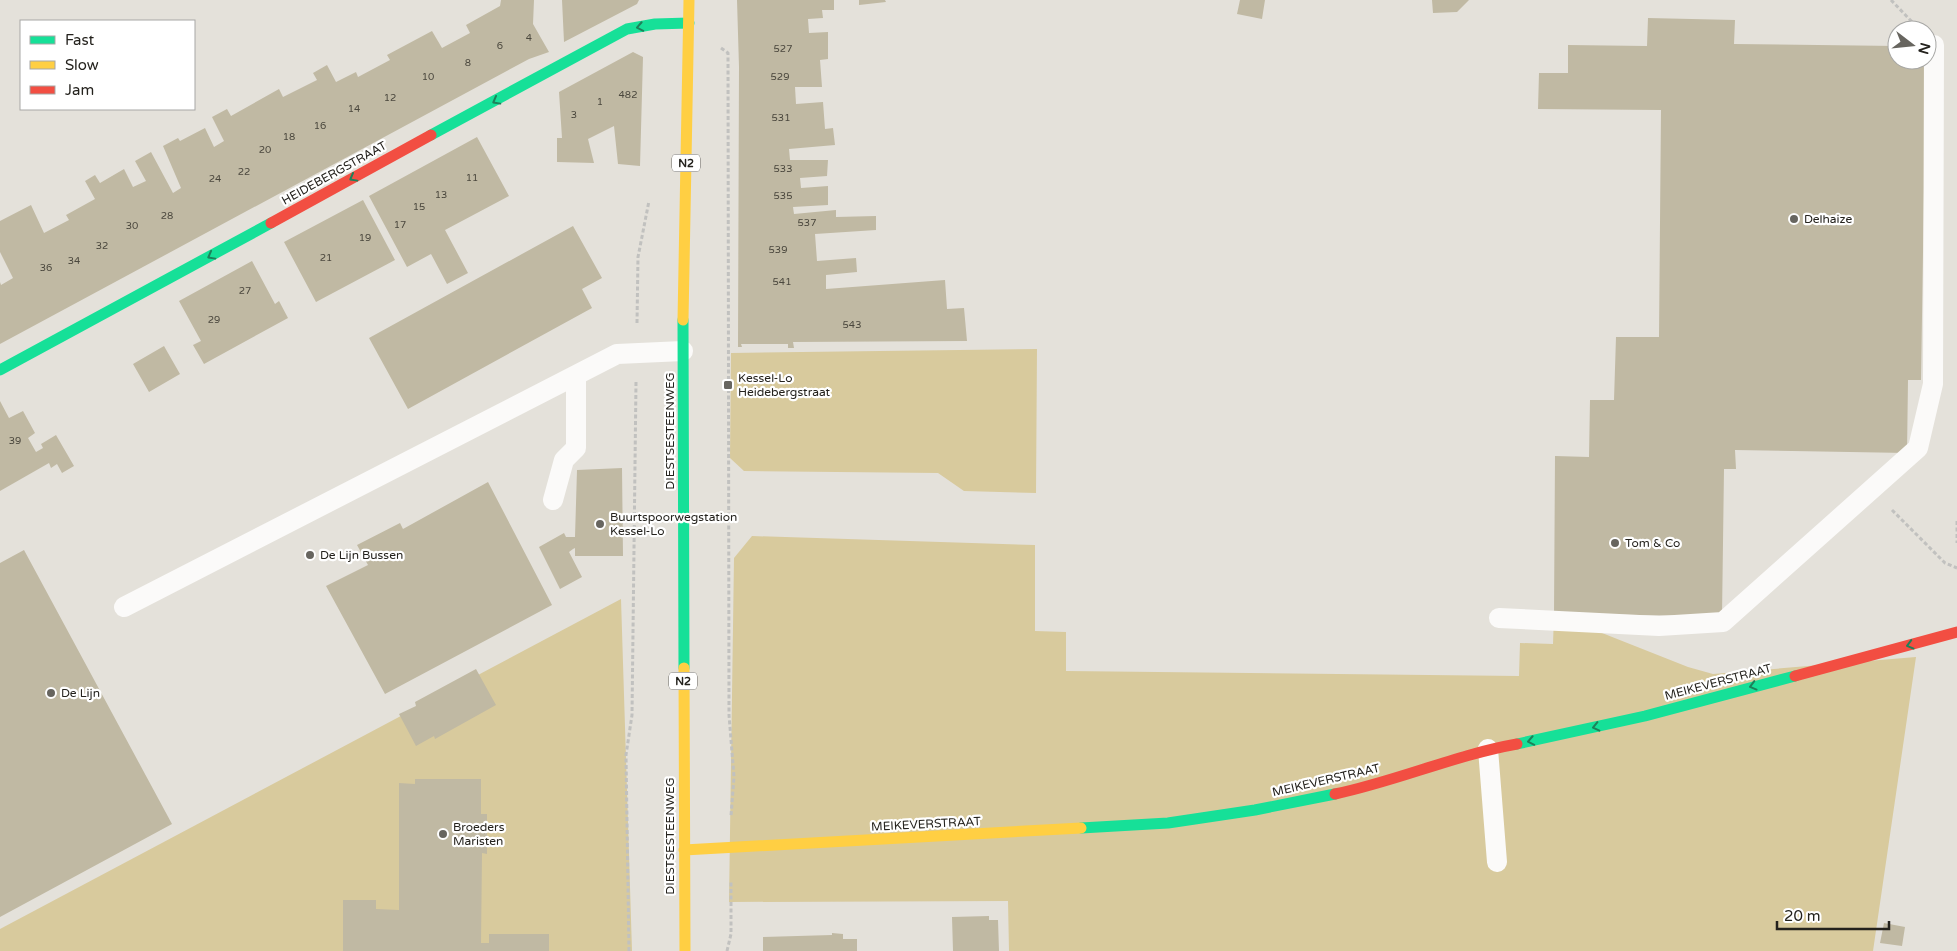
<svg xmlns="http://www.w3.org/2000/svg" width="1957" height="951" viewBox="0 0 1957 951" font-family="'Varela Round',sans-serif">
<rect width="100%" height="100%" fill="#e4e1da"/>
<path fill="#d8ca9d" d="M 1037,349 L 1036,493 L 964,491 L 938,473 L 744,471 L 730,458 L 731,353 Z
M 752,536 L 1035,545 L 1035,631 L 1066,632 L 1066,671 L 1519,676 L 1520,643 L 1553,644 L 1554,614 L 1688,667 L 1713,674 L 1916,657 L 1873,951 L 1009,951 L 1008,901 L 729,902 L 734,558 Z
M 621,599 L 632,951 L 0,951 L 0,929 Z"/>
<path fill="#c0b9a3" d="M 501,0 L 534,0 L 533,24 L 549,52 L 529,59 L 0,344 L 0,282 L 1,285 L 13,278 L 0,252 L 0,221 L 31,205 L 44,233 L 69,220 L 66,215 L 95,199 L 85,181 L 95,175 L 100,183 L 124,169 L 133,187 L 146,181 L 135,161 L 151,152 L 173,193 L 181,188 L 163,146 L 178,138 L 180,141 L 205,128 L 214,147 L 224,141 L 212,117 L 227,109 L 231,116 L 279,89 L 283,97 L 317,80 L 313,73 L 327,65 L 336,82 L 356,72 L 358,77 L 390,60 L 387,55 L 432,31 L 442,48 L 470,33 L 466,25 L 500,6 Z
M 562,0 L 639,0 L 637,4 L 564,42 Z
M 737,0 L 834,0 L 834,10 L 822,10 L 823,18 L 808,19 L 809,33 L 828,32 L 828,59 L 820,60 L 822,87 L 795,87 L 796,104 L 823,102 L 825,129 L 833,128 L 835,145 L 789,149 L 790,160 L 828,160 L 827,176 L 800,178 L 801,188 L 828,186 L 828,205 L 793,207 L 794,214 L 836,210 L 836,217 L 876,216 L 876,230 L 815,234 L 817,261 L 856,258 L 857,272 L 826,275 L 826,289 L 945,280 L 947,309 L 964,308 L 967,341 L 793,342 L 794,348 L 788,348 L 788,344 L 741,344 L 742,347 L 738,347 L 739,67 Z
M 859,0 L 885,0 L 886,2 L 859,5 Z
M 1240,0 L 1265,0 L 1262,19 L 1237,14 Z
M 1432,0 L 1469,0 L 1457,12 L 1433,13 Z
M 1648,18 L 1735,20 L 1734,44 L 1897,46 L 1897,60 L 1926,60 L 1921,380 L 1908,380 L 1907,453 L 1735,450 L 1736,469 L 1724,469 L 1722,616 L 1554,614 L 1555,456 L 1589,457 L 1590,400 L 1614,400 L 1616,337 L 1659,337 L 1661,110 L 1538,109 L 1539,73 L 1568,73 L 1568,45 L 1647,46 Z
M 633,52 L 643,57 L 640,166 L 618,164 L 614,126 L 588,139 L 594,163 L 557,162 L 557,138 L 562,138 L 559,92 Z
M 477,137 L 509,196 L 445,230 L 468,273 L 447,284 L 431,254 L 407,267 L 369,196 Z
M 363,200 L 395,260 L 316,302 L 284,242 Z
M 573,226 L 602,278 L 582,289 L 592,308 L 408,409 L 369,338 Z
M 252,261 L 275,304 L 279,301 L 288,318 L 204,364 L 193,345 L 201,341 L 179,301 Z
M 164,346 L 180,374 L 149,392 L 133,364 Z
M 0,401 L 9,418 L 23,411 L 35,433 L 28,438 L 36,452 L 43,448 L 41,444 L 56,435 L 74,466 L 62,473 L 57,464 L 51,468 L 49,463 L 0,491 Z
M 622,468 L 623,556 L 575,556 L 575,548 L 573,549 L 569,552 L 582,577 L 560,589 L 539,547 L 564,533 L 566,537 L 575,537 L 577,470 Z
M 488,482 L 552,605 L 385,694 L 326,586 L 368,565 L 357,545 L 400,523 L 403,529 Z
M 24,550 L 172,824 L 0,917 L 0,563 Z
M 476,669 L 496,705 L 435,739 L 434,736 L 416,746 L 399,714 L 416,706 L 415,702 Z
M 415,779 L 481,779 L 481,814 L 487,814 L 487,854 L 482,853 L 481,943 L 489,943 L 489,934 L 549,934 L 549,951 L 343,951 L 343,900 L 376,900 L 376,909 L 399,910 L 399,783 L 415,784 Z
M 989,916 L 989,920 L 998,920 L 999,951 L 953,951 L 952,917 Z
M 1884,923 L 1905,927 L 1902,946 L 1880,943 Z
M 832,933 L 843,934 L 843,939 L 857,939 L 857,951 L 763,951 L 763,937 L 832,935 Z"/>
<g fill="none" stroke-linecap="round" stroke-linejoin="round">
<path stroke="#c1c1bf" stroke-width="3" stroke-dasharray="4 2.5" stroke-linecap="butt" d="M 1891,0 L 1915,25
M 721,48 L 728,53 L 729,715 L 734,777 L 731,816
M 637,323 L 638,257 L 649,201
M 1892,510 L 1945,563 L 1957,568
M 1957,521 L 1957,543
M 629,951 L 626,755 L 632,715 L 636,382
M 727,951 L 731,934 L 731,882"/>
<path stroke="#fbfaf9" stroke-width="20" d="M 553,500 L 564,460 L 576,448 L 576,375
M 124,607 L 617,354 L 683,351
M 1499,618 L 1659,626 L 1723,622 L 1918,448 L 1933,384 L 1934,45
M 1488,749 L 1497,862"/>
<path stroke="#16e098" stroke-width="11" d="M 431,135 L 627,29 L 655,24 L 689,23
M 683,320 L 684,668
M 0,370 L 271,223
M 1517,744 L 1645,716 L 1795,676
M 1081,828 L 1168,823 L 1255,810 L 1335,794"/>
<path stroke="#ffcf43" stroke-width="11" d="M 683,320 L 689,0
M 684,668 L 685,951
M 684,850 L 1081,828"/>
<path stroke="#f24e42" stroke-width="11" d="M 271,223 L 431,135
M 1795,676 L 1957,632
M 1335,794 C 1397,781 1455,755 1517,744"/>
</g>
<defs><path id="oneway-chevron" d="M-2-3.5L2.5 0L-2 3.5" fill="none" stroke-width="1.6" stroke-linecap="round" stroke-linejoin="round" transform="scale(1.25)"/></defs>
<g stroke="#1d815a">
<use href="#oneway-chevron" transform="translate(640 27) rotate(169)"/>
<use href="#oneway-chevron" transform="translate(496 101) rotate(151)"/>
<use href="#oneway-chevron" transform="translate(353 178) rotate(151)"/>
<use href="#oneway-chevron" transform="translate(211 256) rotate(151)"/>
<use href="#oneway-chevron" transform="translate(1910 645) rotate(165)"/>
<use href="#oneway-chevron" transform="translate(1753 686) rotate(165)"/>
<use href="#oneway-chevron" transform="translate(1596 727) rotate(167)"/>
<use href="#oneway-chevron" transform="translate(1531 741) rotate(169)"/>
</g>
<g fill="#67655f" stroke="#fff" stroke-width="2">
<circle cx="1794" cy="219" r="5"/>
<rect x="723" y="380" width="10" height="10" rx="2.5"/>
<circle cx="600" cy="524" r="5"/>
<circle cx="1615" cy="543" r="5"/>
<circle cx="310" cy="555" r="5"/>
<circle cx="51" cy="693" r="5"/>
<circle cx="443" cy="834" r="5"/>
</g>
<g text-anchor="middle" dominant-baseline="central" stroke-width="4.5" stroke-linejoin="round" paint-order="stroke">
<g font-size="10" fill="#4b483e">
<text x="529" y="38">4</text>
<text x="500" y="46">6</text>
<text x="783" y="49">527</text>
<text x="468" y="63">8</text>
<text x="428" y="77">10</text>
<text x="780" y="77">529</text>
<text x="628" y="95">482</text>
<text x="390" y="98">12</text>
<text x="600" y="102">1</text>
<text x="354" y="109">14</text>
<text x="574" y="115">3</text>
<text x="781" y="118">531</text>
<text x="320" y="126">16</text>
<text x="289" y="137">18</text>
<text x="265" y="150">20</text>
<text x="783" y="169">533</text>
<text x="244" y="172">22</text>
<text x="472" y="178">11</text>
<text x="215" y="179">24</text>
<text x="441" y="195">13</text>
<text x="783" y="196">535</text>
<text x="419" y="207">15</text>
<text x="167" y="216">28</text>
<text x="807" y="223">537</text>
<text x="400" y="225">17</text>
<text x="132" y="226">30</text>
<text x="365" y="238">19</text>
<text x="102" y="246">32</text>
<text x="778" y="250">539</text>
<text x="326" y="258">21</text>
<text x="74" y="261">34</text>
<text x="46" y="268">36</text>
<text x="782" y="282">541</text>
<text x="245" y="291">27</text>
<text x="214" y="320">29</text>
<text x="852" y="325">543</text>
<text x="15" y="441">39</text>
</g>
<g fill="#fff" stroke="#666461" stroke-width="1">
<rect x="672" y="154.5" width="28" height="17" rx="4"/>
<rect x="669" y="672.5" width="28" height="17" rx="4"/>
</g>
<g font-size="11" font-weight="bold" fill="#24221d">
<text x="686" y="163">N2</text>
<text x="683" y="681">N2</text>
</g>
<g font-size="12" fill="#24221d" stroke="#fff">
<text transform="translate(334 173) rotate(-29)">HEIDEBERGSTRAAT</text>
<text transform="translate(670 431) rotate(-90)">DIESTSESTEENWEG</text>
<text transform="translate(1718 682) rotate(-15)">MEIKEVERSTRAAT</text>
<text transform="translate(1326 780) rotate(-13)">MEIKEVERSTRAAT</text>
<text transform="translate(926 824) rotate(-3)">MEIKEVERSTRAAT</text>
<text transform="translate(670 836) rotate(-90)">DIESTSESTEENWEG</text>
</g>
<g font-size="12" fill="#24221d" stroke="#fff" text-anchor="start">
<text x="1804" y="219">Delhaize</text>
<text x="738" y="378">Kessel-Lo<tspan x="738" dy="14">Heidebergstraat</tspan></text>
<text x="610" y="517">Buurtspoorwegstation<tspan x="610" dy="14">Kessel-Lo</tspan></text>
<text x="1625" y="543">Tom &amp; Co</text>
<text x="320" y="555">De Lijn Bussen</text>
<text x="61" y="693">De Lijn</text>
<text x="453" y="827">Broeders<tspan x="453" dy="14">Maristen</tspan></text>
</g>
</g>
<rect x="20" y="20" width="175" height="90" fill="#ffffff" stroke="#a7a7a5"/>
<rect x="30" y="36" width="25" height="8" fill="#16e098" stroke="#a7a7a5"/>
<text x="65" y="45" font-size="15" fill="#24221d">Fast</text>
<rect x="30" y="61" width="25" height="8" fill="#ffcf43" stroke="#a7a7a5"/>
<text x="65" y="70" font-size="15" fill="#24221d">Slow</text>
<rect x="30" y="86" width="25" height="8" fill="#f24e42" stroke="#a7a7a5"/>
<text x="65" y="95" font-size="15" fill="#24221d">Jam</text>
<g transform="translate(1912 45) rotate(106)"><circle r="24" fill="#ffffff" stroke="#a7a7a5"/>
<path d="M0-4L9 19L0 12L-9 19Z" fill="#67655f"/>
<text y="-8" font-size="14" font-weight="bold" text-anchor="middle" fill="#24221d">N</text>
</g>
<path d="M1777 921v8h112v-8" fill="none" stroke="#24221d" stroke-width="2.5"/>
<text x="1784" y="921" font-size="15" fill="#24221d" stroke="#ffffff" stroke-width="4" paint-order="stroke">20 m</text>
</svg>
